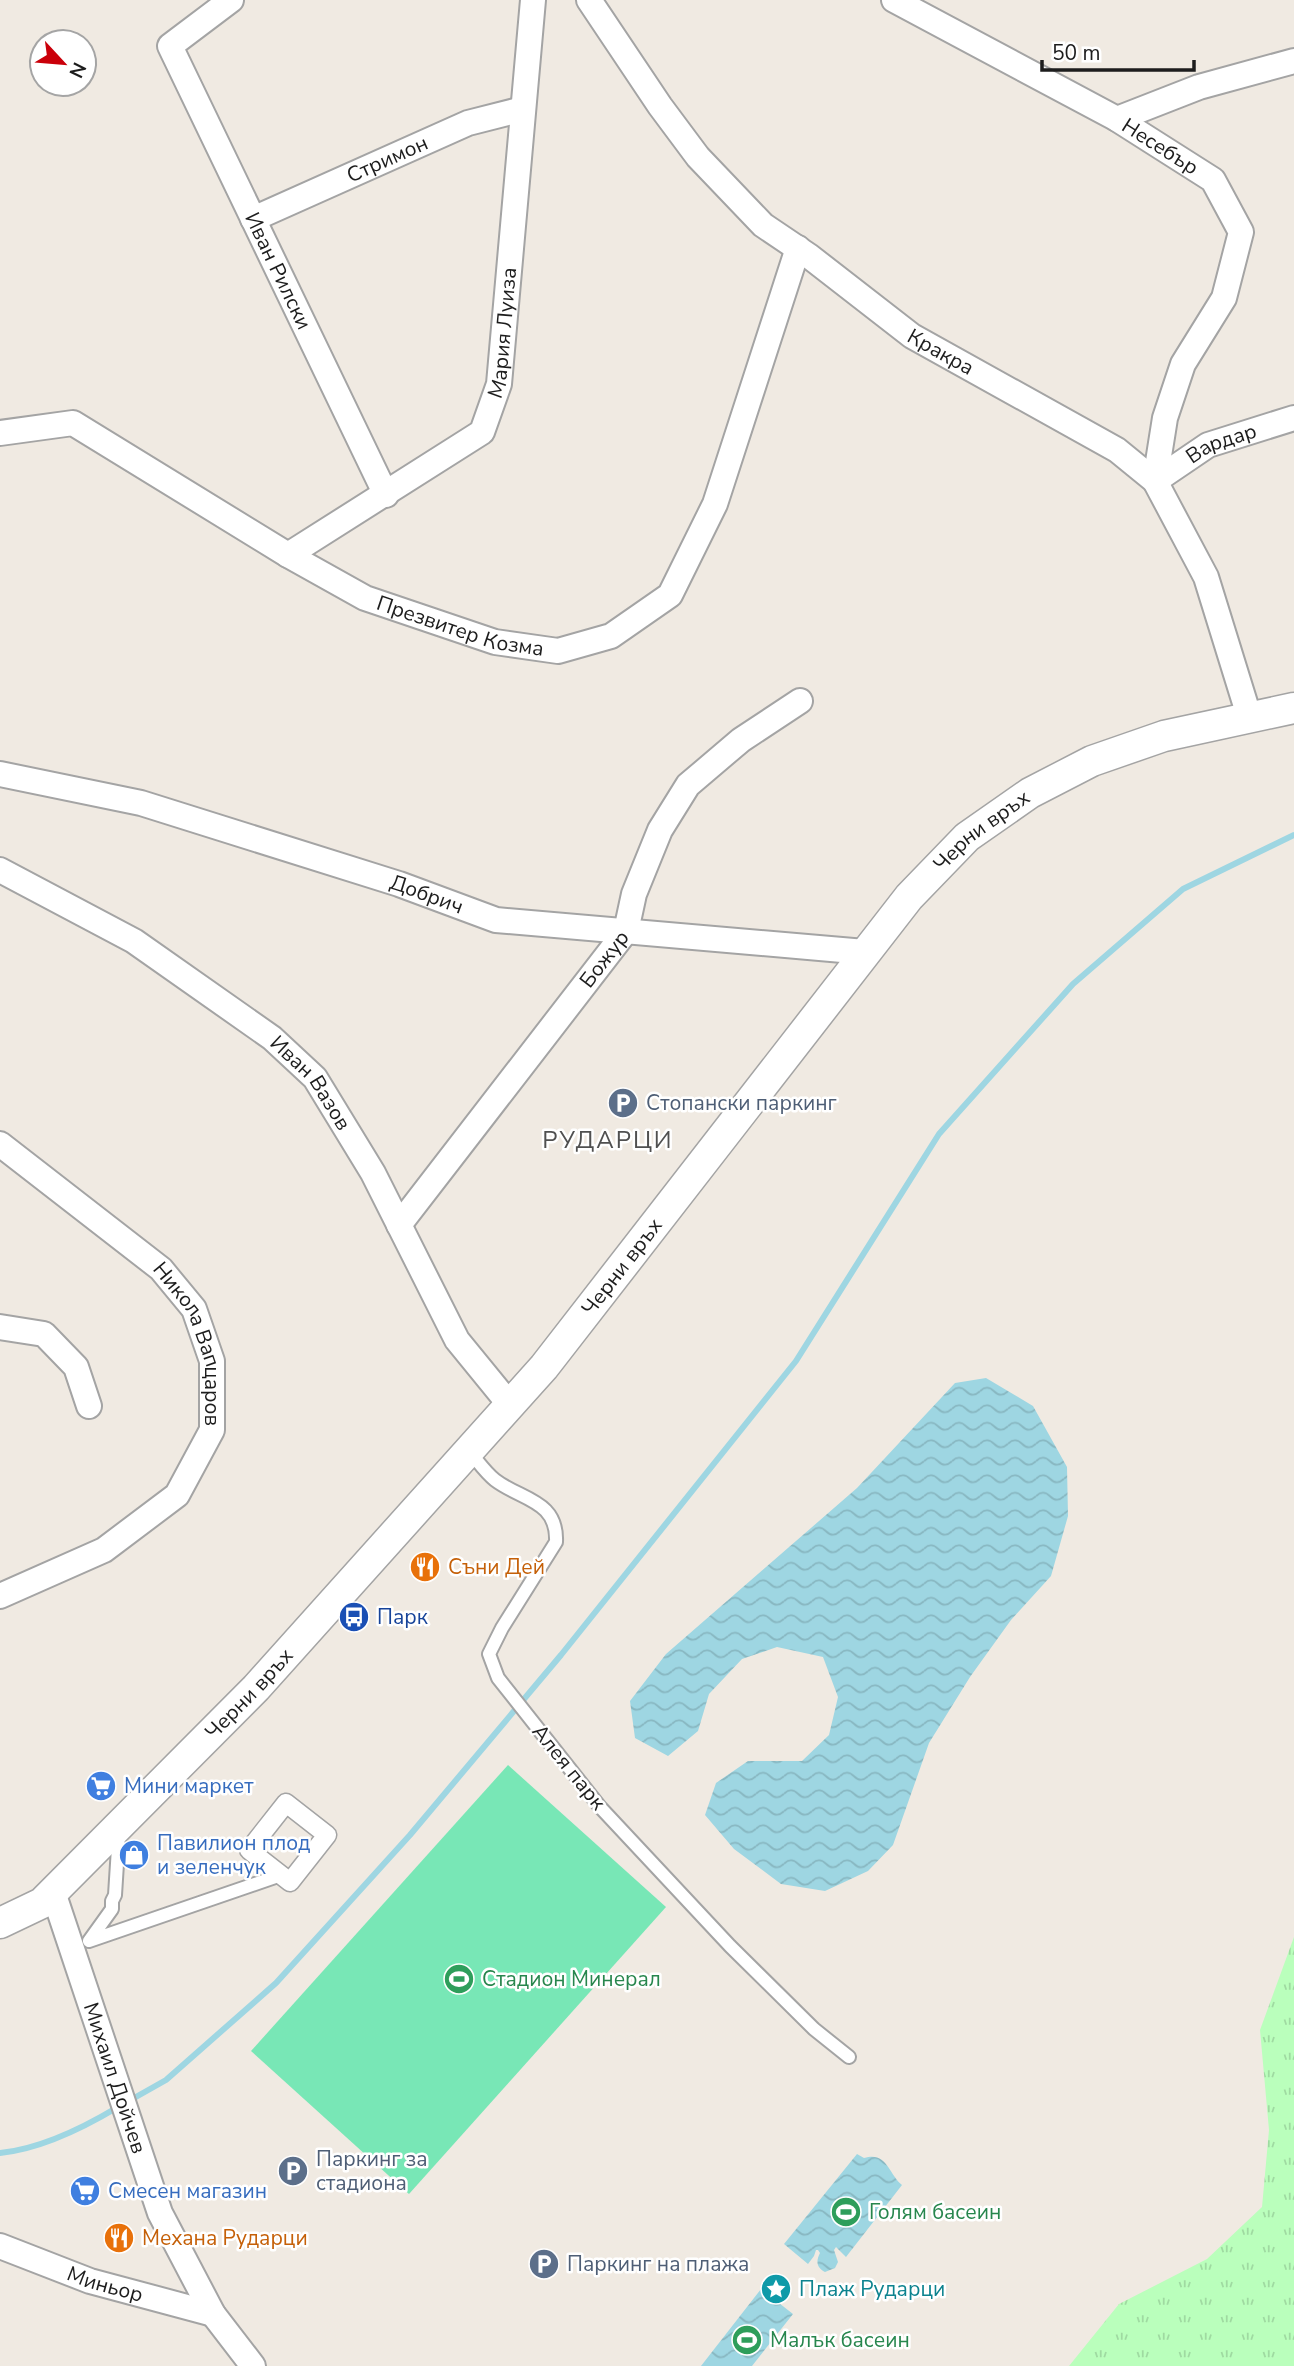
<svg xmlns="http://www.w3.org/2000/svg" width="1294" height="2366" viewBox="0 0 1294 2366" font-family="'Nunito Sans',sans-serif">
<defs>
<pattern id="park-tufts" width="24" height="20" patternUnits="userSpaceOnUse" patternTransform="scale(1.75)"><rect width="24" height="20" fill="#baffbc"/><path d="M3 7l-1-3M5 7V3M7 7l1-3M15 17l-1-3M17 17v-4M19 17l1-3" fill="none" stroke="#9fdaa1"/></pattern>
<pattern id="water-waves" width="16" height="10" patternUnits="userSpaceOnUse" patternTransform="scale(1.75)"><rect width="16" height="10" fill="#9ed6e2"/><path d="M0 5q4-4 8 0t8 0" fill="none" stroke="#88b7c1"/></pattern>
</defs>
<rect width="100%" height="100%" fill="#f0eae2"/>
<path fill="url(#park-tufts)" d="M 1294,1937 L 1294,2366 L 1069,2366 L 1119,2304 L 1207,2259 L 1262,2207 L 1269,2130 L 1260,2030 Z"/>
<path fill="#78e7b6" d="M 508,1765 L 666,1907 L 409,2194 L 251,2051 Z"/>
<path fill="url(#water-waves)" d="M 986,1378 L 1033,1406 L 1067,1467 L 1068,1516 L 1051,1576 L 1011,1620 L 970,1677 L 929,1743 L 893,1845 L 868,1871 L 825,1891 L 781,1884 L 734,1849 L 705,1815 L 716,1783 L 748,1761 L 802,1761 L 829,1735 L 838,1697 L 823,1657 L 777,1647 L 742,1659 L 709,1694 L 698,1731 L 668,1756 L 635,1738 L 630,1701 L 666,1654 L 857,1488 L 955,1383 Z
M 857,2154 L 864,2158 C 887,2151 888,2173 902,2185 L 846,2257 L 836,2247 L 834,2250 L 838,2262 L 835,2268 L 825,2272 C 816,2267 816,2261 820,2253 L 818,2250 L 816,2250 L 814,2256 L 808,2264 L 784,2244 Z
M 761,2289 L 793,2314 L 752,2366 L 701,2366 Z"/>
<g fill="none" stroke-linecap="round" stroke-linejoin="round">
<path stroke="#9ed6e2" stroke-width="6" d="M 127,2102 L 166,2080 L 276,1983 L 410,1835 L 561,1655 L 796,1361 L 939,1134 L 1073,984 L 1183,889 L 1294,835
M 0,2153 C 41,2149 83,2128 118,2107"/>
<g stroke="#a4a4a4" stroke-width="16">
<path id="service" d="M 469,1451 C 477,1460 485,1472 495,1480 C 521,1500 558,1500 556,1542 L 502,1628 L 489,1654 L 498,1678 L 600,1807 L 730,1946 L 814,2029 L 849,2057
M 89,1941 L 281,1875
M 89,1941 L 112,1909 L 112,1901 L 115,1895 L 119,1832"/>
</g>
<g stroke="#a4a4a4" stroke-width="21">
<path id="pedestrian" d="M 286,1803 L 327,1835 L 290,1882 L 249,1850 Z"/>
</g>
<g stroke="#a4a4a4" stroke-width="28">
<g id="minor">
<path id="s1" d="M 231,0 L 170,46 L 386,495"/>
<path id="s2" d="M 589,0 L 660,106 L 698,157 L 763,225 L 809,256 L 912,336 L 1117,450 L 1155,481 L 1206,577 L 1249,716"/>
<path id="s3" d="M 894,0 L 1117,119 L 1213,180 L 1241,232 L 1224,298 L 1183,364 L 1165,418 L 1155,481"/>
<path d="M 1117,119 L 1199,87 L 1294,61"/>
<path id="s4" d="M 253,219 L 468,123 L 523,109"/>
<path id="s5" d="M 0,433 L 73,423 L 288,555 L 365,598 L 495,642 L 558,651 L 611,636 L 670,595 L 715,504 L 798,248"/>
<path id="s6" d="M 1155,481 L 1208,445 L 1294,418"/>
<path id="s7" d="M 288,555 L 482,432 L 499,384 L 533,0"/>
<path id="s8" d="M 0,774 L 141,803 L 399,884 L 496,920 L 865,952"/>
<path id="s9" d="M 0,870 L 134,941 L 272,1038 L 315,1078 L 373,1173 L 457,1340 L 510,1405"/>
<path id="s10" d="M 0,1144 L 161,1269 L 194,1309 L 212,1361 L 212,1430 L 177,1495 L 104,1550 L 0,1596"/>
<path id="s11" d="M 399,1225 L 626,931 L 634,894 L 660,830 L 688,785 L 741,740 L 800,701"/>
<path d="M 0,1327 L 44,1334 L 76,1367 L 89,1406"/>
<path id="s12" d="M 53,1892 L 160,2213 L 213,2314 L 253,2366"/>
<path id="s13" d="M 0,2246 L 90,2281 L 213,2314"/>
</g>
</g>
<g stroke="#a4a4a4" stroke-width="33">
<g id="tertiary">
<path id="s14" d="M 0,1923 L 42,1903 L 256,1688 L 544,1367 L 909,897 L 967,837 L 1030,793 L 1092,761 L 1164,736 L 1294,708"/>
</g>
</g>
<use href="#service" stroke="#fff" stroke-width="12"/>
<use href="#pedestrian" stroke="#fff" stroke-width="18"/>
<use href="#minor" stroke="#fff" stroke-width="24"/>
<use href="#tertiary" stroke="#fff" stroke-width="30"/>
</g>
<defs>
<g id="parking-disc" transform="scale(1.575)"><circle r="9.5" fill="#5c6f8a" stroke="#fff"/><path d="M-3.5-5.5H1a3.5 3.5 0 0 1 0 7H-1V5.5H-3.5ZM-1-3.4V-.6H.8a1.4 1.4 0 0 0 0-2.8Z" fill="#fff"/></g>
<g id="restaurant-disc" transform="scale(1.575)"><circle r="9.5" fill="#e8710a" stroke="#fff"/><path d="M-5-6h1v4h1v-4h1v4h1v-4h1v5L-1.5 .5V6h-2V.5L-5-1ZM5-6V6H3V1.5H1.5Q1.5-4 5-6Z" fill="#fff"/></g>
<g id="bus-disc" transform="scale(1.575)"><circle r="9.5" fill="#1a4fb4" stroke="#fff"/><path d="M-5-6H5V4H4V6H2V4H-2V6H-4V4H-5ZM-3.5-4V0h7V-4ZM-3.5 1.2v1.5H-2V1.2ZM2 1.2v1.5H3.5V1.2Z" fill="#fff"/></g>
<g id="supermarket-disc" transform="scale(1.575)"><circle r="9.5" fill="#3f7fe0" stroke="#fff"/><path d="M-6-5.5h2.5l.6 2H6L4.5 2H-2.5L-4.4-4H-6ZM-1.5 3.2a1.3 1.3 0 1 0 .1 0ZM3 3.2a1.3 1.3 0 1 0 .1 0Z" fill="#fff"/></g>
<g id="shop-disc" transform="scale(1.575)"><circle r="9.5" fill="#3f7fe0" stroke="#fff"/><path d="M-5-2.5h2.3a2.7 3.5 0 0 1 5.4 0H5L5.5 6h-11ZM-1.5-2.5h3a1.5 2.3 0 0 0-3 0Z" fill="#fff"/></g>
<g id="stadium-disc" transform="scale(1.575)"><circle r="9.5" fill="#2e9e5b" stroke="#fff"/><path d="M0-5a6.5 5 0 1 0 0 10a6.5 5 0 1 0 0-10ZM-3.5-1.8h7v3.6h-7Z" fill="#fff"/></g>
<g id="sight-disc" transform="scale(1.575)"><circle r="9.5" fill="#0f9aa8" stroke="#fff"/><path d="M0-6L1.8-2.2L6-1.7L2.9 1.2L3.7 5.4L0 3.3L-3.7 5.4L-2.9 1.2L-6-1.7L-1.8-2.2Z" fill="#fff"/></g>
</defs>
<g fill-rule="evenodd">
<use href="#parking-disc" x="623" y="1103"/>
<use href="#restaurant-disc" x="425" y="1567"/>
<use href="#bus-disc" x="354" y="1617"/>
<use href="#supermarket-disc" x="101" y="1786"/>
<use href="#shop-disc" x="134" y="1855"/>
<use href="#stadium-disc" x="459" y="1979"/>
<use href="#parking-disc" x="293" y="2171"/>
<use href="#supermarket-disc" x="85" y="2191"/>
<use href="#stadium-disc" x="846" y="2212"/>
<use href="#restaurant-disc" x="119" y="2238"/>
<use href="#parking-disc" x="544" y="2264"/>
<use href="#sight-disc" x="776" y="2289"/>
<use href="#stadium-disc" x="747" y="2340"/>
</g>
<g text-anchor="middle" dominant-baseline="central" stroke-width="5" stroke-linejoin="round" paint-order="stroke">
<g font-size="21" fill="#1d1d1d" stroke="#fff">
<text stroke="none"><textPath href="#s3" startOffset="304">Несебър</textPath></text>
<text stroke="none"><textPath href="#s4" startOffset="147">Стримон</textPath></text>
<text stroke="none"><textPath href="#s1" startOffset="326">Иван Рилски</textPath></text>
<text stroke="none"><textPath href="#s7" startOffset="332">Мария Луиза</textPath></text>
<text stroke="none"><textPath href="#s2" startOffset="504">Кракра</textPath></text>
<text stroke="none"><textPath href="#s6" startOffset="77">Вардар</textPath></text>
<text stroke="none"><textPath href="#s5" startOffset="514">Презвитер Козма</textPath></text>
<text stroke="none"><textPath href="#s14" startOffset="1475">Черни връх</textPath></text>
<text stroke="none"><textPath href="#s8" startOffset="444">Добрич</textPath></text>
<text stroke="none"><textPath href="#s11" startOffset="336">Божур</textPath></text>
<text stroke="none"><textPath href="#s9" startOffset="380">Иван Вазов</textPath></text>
<text stroke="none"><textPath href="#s14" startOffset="908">Черни връх</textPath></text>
<text stroke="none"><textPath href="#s10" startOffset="287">Никола Вапцаров</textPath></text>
<text stroke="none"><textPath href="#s14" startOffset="341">Черни връх</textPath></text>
<text transform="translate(569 1767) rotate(51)">Алея парк</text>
<text stroke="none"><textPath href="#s12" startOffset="196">Михаил Дойчев</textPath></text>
<text stroke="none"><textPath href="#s13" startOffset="112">Миньор</textPath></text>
</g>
<g font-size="21" fill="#4e5e75" stroke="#fff" text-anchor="start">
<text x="646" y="1103">Стопански паркинг</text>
<text x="316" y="2159">Паркинг за<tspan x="316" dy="24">стадиона</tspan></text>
<text x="567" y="2264">Паркинг на плажа</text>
</g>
<g font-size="21" fill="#c56008" stroke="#fff" text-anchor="start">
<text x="448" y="1567">Съни Дей</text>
<text x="142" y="2238">Механа Рударци</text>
</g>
<g font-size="21" fill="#164399" stroke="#fff" text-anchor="start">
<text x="377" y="1617">Парк</text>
</g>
<g font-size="21" fill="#366cbe" stroke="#fff" text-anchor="start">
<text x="124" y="1786">Мини маркет</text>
<text x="157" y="1843">Павилион плод<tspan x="157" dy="24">и зеленчук</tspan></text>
<text x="108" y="2191">Смесен магазин</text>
</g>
<g font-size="21" fill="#27864d" stroke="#fff" text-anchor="start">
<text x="482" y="1979">Стадион Минерал</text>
<text x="869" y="2212">Голям басеин</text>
<text x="770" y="2340">Малък басеин</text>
</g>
<g font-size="21" fill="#0d838f" stroke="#fff" text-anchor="start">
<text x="799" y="2289">Плаж Рударци</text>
</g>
<g font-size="24" letter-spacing="2" fill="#505050" stroke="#fff">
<text x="608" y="1140">РУДАРЦИ</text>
</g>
</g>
<g transform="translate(63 63) rotate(116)"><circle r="33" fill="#ffffff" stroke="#a5a5a5" stroke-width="2"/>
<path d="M0-5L12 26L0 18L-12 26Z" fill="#ca000a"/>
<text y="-10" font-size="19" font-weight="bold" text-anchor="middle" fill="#1d1d1d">N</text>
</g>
<path d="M1042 60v10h152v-10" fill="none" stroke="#1d1d1d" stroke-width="3.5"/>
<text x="1052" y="60" font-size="21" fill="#1d1d1d" stroke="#ffffff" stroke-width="5" paint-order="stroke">50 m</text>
</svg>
